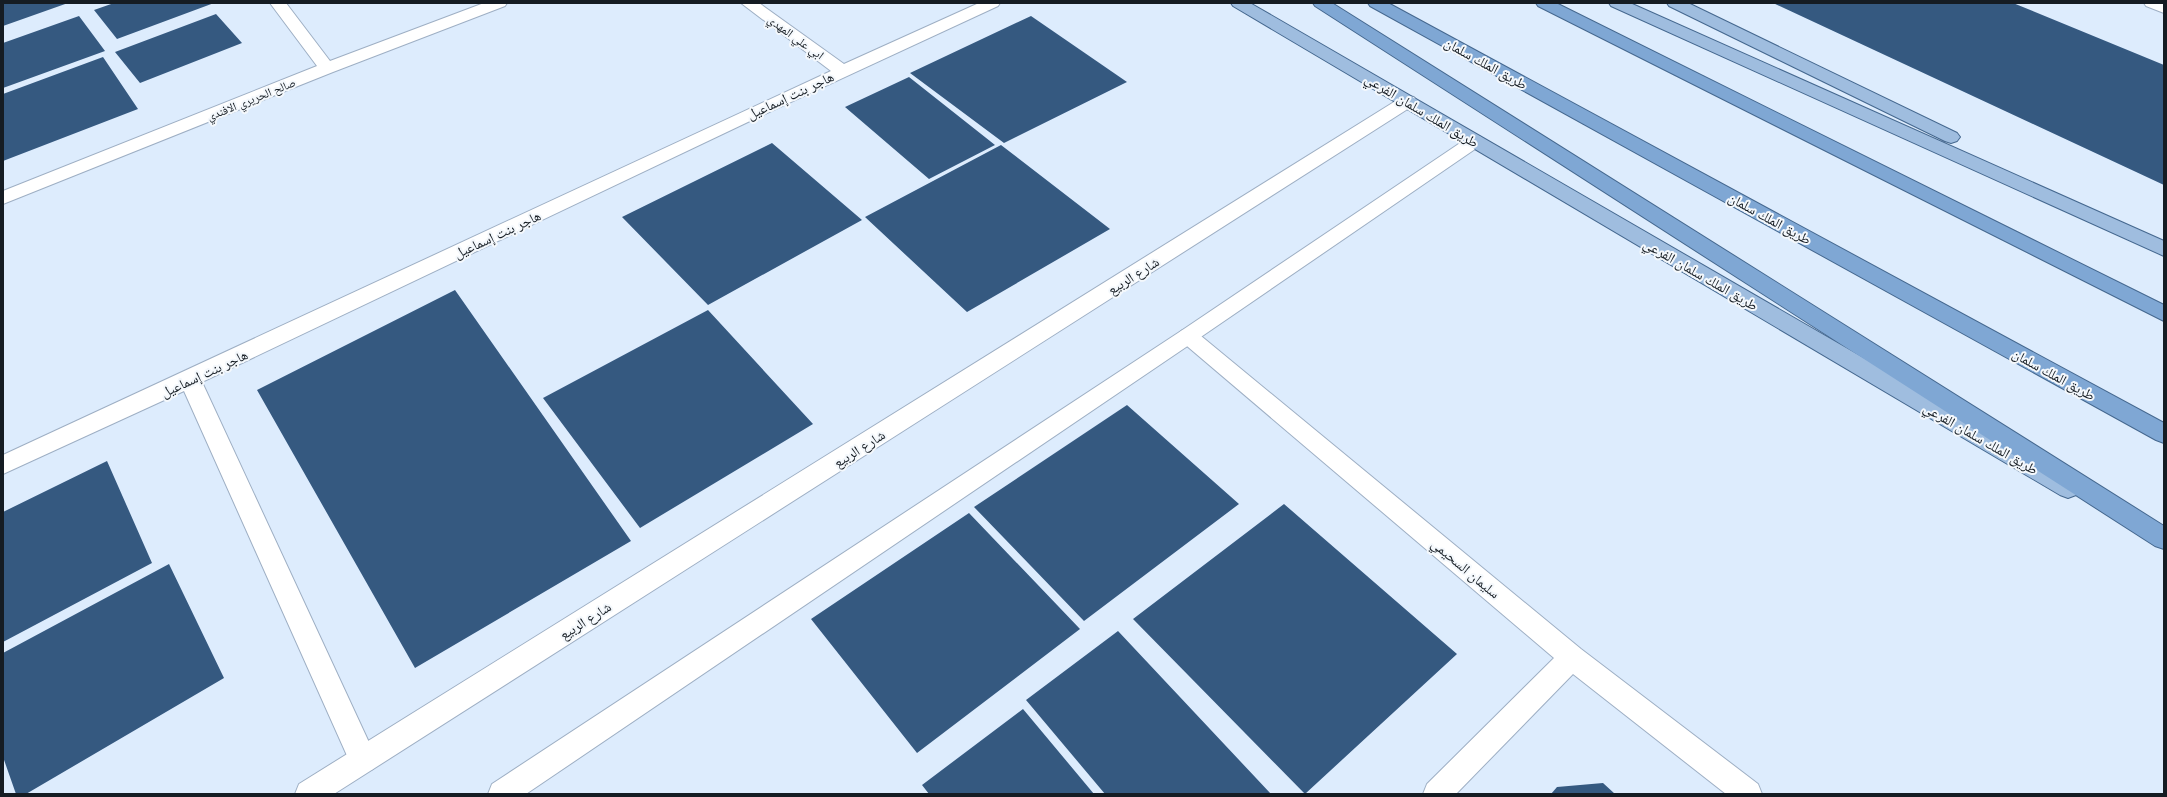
<svg xmlns="http://www.w3.org/2000/svg" width="2167" height="797" viewBox="0 0 2167 797" font-family="Lato,'Noto Naskh Arabic',sans-serif">
<rect width="100%" height="100%" fill="#ddecfd"/>
<path fill="#355980" d="M 3,3 L 68,3 L 3,26 Z
M 114,3 L 214,3 L 117,39 L 94,10 Z
M 1773,3 L 2013,3 L 2164,65 L 2164,185 Z
M 216,14 L 242,43 L 140,83 L 115,52 Z
M 79,16 L 105,51 L 3,88 L 3,43 Z
M 1031,16 L 1127,82 L 1004,143 L 910,73 Z
M 103,57 L 138,109 L 3,161 L 3,94 Z
M 909,77 L 995,145 L 929,179 L 845,107 Z
M 772,143 L 862,220 L 708,305 L 622,217 Z
M 1001,145 L 1110,229 L 967,312 L 865,217 Z
M 455,290 L 631,541 L 415,668 L 257,390 Z
M 708,310 L 813,424 L 640,528 L 543,398 Z
M 1127,405 L 1239,504 L 1084,621 L 974,507 Z
M 107,461 L 152,563 L 3,642 L 3,512 Z
M 1284,504 L 1457,654 L 1305,794 L 1133,619 Z
M 969,513 L 1080,629 L 917,753 L 811,619 Z
M 169,564 L 224,678 L 26,794 L 16,794 L 3,757 L 3,653 Z
M 1118,631 L 1271,794 L 1105,794 L 1026,700 Z
M 1023,709 L 1094,794 L 929,794 L 922,785 Z
M 1603,783 L 1615,794 L 1551,794 L 1557,787 Z"/>
<g fill="none" stroke-linecap="round" stroke-linejoin="round">
<g stroke="#9eafc4" stroke-width="2">
<path id="minor" d="M 270,3 L 286,3 L 330,61 L 484,3 L 507,3 L 505,6 L 333,72 L 3,204 L 3,191 L 317,66 Z
M 741,3 L 759,3 L 844,64 L 979,3 L 1000,3 L 998,6 L 750,121 L 202,382 L 373,751 L 377,760 L 373,769 L 363,773 L 353,769 L 184,391 L 3,474 L 3,455 L 831,71 Z
M 2144,3 L 2164,3 L 2164,13 L 2146,6 Z
M 1188,328 L 1195,331 L 1581,649 L 1758,784 L 1762,794 L 1726,794 L 1573,674 L 1456,794 L 1423,794 L 1427,784 L 1554,658 L 1181,341 L 1177,336 L 1181,331 Z"/>
</g>
<g stroke="#9eafc4" stroke-width="2">
<path id="tertiary" d="M 1408,96 L 1414,97 L 1417,101 L 1414,105 L 334,794 L 295,794 L 299,784 L 1402,97 Z
M 1475,135 L 1481,137 L 1484,141 L 1481,145 L 1195,341 L 526,794 L 488,794 L 492,784 L 1181,331 L 1469,137 Z"/>
</g>
<g stroke="#45688f" stroke-width="2">
<path id="primary" d="M 1231,3 L 1250,3 L 2076,481 L 2080,488 L 2076,495 L 2068,498 L 2060,495 L 1233,6 Z
M 1609,3 L 1630,3 L 2164,241 L 2164,256 L 1611,6 Z
M 1667,3 L 1688,3 L 1957,133 L 1960,137 L 1957,141 L 1951,143 L 1945,141 L 1669,6 Z"/>
</g>
<g stroke="#45688f" stroke-width="2">
<path id="trunk" d="M 1313,3 L 1332,3 L 2164,526 L 2164,549 L 2155,546 L 1315,6 Z
M 1368,3 L 1388,3 L 2164,423 L 2164,443 L 2156,440 L 1370,6 Z
M 1536,3 L 1556,3 L 2164,305 L 2164,321 L 1538,6 Z"/>
</g>
<use href="#minor" fill="#fff" fill-rule="evenodd"/>
<use href="#tertiary" fill="#fff" fill-rule="evenodd"/>
<use href="#primary" fill="#9fbddf" fill-rule="evenodd"/>
<use href="#trunk" fill="#7fa7d4" fill-rule="evenodd"/>
</g>
<g text-anchor="middle" dominant-baseline="central" stroke-width="4" stroke-linejoin="round" paint-order="stroke">
<g font-size="12" fill="#151c23" stroke="#f4f8fc">
<text transform="translate(796 37) rotate(36)">ابي علي المهدي</text>
<text transform="translate(251 99) rotate(-22)">صالح الحريري الافندي</text>
</g>
<g font-size="14" fill="#151c23" stroke="#f4f8fc">
<text transform="translate(1486 63) rotate(29)">طريق الملك سلمان</text>
<text transform="translate(790 95) rotate(-25)">هاجر بنت إسماعيل</text>
<text transform="translate(1422 110) rotate(31)">طريق الملك سلمان الفرعي</text>
<text transform="translate(1770 218) rotate(29)">طريق الملك سلمان</text>
<text transform="translate(497 234) rotate(-25)">هاجر بنت إسماعيل</text>
<text transform="translate(1701 274) rotate(30)">طريق الملك سلمان الفرعي</text>
<text transform="translate(1133 275) rotate(-32)">شارع الربيع</text>
<text transform="translate(204 373) rotate(-25)">هاجر بنت إسماعيل</text>
<text transform="translate(2054 374) rotate(29)">طريق الملك سلمان</text>
<text transform="translate(1981 438) rotate(30)">طريق الملك سلمان الفرعي</text>
<text transform="translate(859 448) rotate(-32)">شارع الربيع</text>
<text transform="translate(1466 568) rotate(40)">سليمان السحيمي</text>
<text transform="translate(585 620) rotate(-32)">شارع الربيع</text>
</g>
</g>
<rect width="2167" height="797" fill="none" stroke="#151c23" stroke-width="8"/>
</svg>
